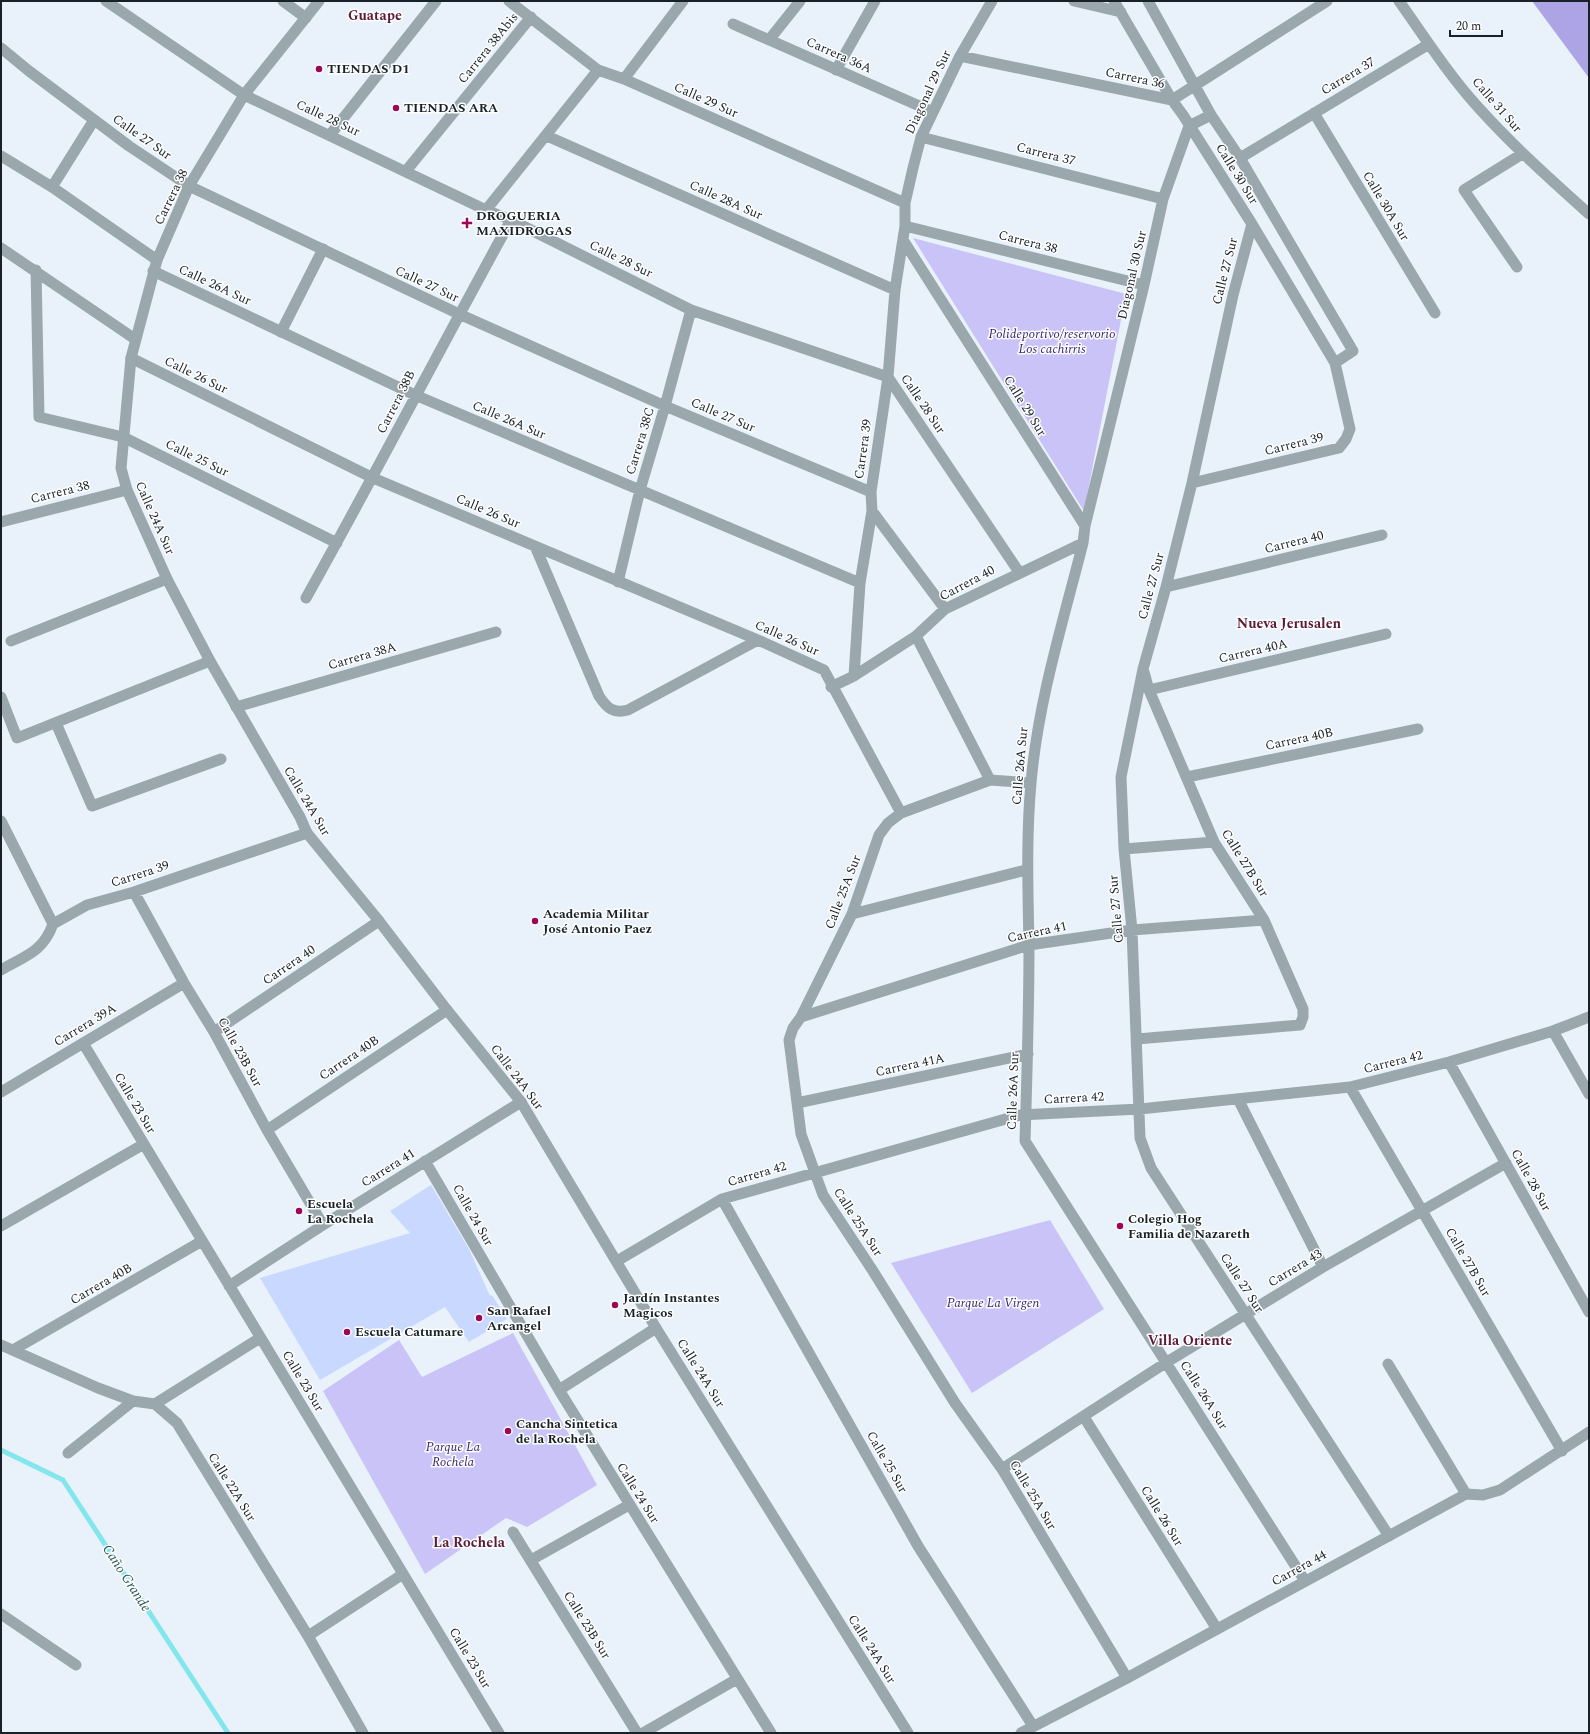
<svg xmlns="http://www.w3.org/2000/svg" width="1590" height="1734" viewBox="0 0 1590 1734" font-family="Spectral,serif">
<rect width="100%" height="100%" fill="#e9f2fa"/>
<path fill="#c9c3f7" d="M 913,238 L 1126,294 L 1084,511 Z
M 1050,1220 L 1104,1309 L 972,1393 L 891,1263 Z
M 513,1333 L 597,1485 L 527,1527 L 506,1518 L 425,1574 L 323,1391 L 399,1340 L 422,1377 Z"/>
<path fill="#ada4e5" d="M 1532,1 L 1589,1 L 1589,78 Z"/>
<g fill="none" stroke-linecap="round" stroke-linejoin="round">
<path stroke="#83e6ec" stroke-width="5" d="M 1,1450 L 63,1480 L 228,1733"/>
</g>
<path fill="#c8d8ff" d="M 431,1185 L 469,1249 L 490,1296 L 492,1295 L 507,1319 L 469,1342 L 445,1307 L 320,1380 L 260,1278 L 410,1233 L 390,1211 Z"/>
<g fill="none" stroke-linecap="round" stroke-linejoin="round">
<path stroke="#9aa7ad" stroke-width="11" d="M 281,332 L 323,249
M 56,723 L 92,806 L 221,759"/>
<path stroke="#9aa7ad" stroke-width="11" d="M 106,1 L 244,95 L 486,210 L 511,220 L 691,310 L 888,377 L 1019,572
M 283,1 L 306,18
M 509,1 L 598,70 L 624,79 L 905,203
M 1074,1 L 1121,12
M 1114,1 L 1172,100 L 1183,115 L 1252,224 L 1335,363 L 1350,429 L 1346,439 L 1339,448 L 1192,483
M 1148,1 L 1211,115 L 1240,158 L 1353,351 L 1335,363
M 1399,1 C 1424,36 1448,74 1477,106 C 1512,145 1550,179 1589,214
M 733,24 L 933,112
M 769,40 L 800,1
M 1,48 L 29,71 L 129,146 L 189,186 L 459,314 L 665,406 L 871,492
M 960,56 L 1172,100 L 1327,1
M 836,70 L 875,1
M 624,79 L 683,1
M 1314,113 L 1435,313
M 1211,115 L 1189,126 L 1163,199 L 1144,285 L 1085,526 L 1083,543 C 1063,622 1038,701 1031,783 C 1026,837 1028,892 1029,946 C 1029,1011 1027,1076 1025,1141 L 1305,1581
M 330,135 L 436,1
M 547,136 L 895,290
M 921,137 L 1163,199
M 1,156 L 52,187 L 157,260
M 1240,158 L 1429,44
M 406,171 L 531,17
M 52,187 L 94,120
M 486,210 L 598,70
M 1252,224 L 1233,295 L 1192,483 L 1166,587 L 1143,669 L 1121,777 L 1124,849 L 1132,930 L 1140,1138 L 1151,1168 L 1389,1536
M 905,226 L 1144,285
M 903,240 L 1085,526
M 1,248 L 135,339
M 1517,267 L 1464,190 L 1522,154
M 36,270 L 39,417 L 123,437 L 337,543
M 153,271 L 415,395 L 860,583
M 131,358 L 373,478 L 758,640 L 824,670 L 901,813
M 872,511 L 945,609
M 1,522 L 127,490
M 535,546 L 599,696 C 607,708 613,714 628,710 L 758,640
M 618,582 L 640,490 L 665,406 L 691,310
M 1166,587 L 1382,535
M 306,598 C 376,473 442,345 511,220
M 916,636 L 990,780
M 11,641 L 167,579
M 854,676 L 860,583 L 872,511 L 871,492 L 888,377 L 895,290 L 905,226 L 905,203 L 913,168 L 921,137 L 960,56 L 992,1
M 831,687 L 854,676 L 916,636 L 945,609 L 1083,543
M 1149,690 L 1386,634
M 1,697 L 17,738 L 210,661
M 236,707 L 496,632
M 1187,777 L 1418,729
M 1031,783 L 990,780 L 901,813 L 888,823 L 879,835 L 852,914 L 801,1017 L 793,1028 L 789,1040 L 801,1134 L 823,1195 L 873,1271 L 955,1403 L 1002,1469 L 1127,1678
M 1,821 L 53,924
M 1124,849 L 1214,842
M 134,892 L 184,983 L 214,1032 L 267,1130 L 323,1225
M 852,914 L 1026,870
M 1,970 C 25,956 43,952 53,924 L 87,905 L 134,892 L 307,833
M 801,1017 L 1029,945 L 1132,930 L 1264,920
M 1553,1031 L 1589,1094
M 214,1032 L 379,921
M 1137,1039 L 1300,1025 L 1303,1017 L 1303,1009 L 1264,920 L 1214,842 L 1149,690 L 1144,672
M 83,1043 L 499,1733
M 1449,1062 L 1589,1312
M 1350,1087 L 1562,1451
M 1,1092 L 184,983
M 1238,1099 L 1323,1267
M 797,1103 L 1028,1054
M 267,1130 L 447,1010
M 425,1161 L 559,1390 L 771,1733
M 722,1199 L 918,1546 L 1033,1726
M 1,1226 L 144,1144
M 617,1261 L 722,1199 L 1020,1115 L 1140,1109 L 1350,1087 L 1449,1062 L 1553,1031 L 1589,1017
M 229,1286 L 323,1225 L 521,1102
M 1,1345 L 98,1388 L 133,1401 L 155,1404 L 177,1423 L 308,1636 L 363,1733
M 13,1350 L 202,1241
M 1388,1364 L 1466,1494
M 559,1390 L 656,1328
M 155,1404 L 260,1338
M 1084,1417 L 1217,1629
M 68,1453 L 133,1401
M 1002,1469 L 1167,1362 L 1323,1267 L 1506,1163
M 513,1532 L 637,1733
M 531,1560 L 629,1505
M 1,1614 L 76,1665
M 308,1636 L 403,1574
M 643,1733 L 737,1679"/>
<path stroke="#9aa7ad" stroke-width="11" d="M 319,1 L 244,95 L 189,186 L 157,260 L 131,358 L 121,468 L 127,490 L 167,579 L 210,661 L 300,817 L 307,833 L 379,921 L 447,1010 L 521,1102 L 656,1328 L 908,1733
M 1021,1733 L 1127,1678 L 1466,1494 L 1483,1495 L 1500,1490 L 1589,1432"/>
</g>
<g fill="#9b0757" stroke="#fefefe" stroke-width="1.5">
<circle cx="319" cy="69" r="4"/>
<circle cx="396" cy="108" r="4"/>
<path d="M465 217h4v4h4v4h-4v4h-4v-4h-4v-4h4z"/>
<circle cx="535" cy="921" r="4"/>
<circle cx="299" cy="1211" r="4"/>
<circle cx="1120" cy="1226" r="4"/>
<circle cx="615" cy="1305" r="4"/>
<circle cx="479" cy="1318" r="4"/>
<circle cx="347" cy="1332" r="4"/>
<circle cx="508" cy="1431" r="4"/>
</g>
<g text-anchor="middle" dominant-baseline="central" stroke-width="3" stroke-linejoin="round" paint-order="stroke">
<g font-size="13" fill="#182128" stroke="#fefefe">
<text transform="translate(488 48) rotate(-51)">Carrera 38Abis</text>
<text transform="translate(839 55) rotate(24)">Carrera 36A</text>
<text transform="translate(1348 76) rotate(-31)">Carrera 37</text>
<text transform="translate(1135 78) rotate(12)">Carrera 36</text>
<text transform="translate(928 92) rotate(-65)">Diagonal 29 Sur</text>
<text transform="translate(706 100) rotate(24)">Calle 29 Sur</text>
<text transform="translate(1497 105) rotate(49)">Calle 31 Sur</text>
<text transform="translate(328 118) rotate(25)">Calle 28 Sur</text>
<text transform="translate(142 137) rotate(35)">Calle 27 Sur</text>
<text transform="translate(1046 154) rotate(14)">Carrera 37</text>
<text transform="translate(1237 174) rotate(58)">Calle 30 Sur</text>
<text transform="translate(171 197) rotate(-64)">Carrera 38</text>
<text transform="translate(726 200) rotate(24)">Calle 28A Sur</text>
<text transform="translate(1386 206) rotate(59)">Calle 30A Sur</text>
<text transform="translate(1028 242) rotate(14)">Carrera 38</text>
<text transform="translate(621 259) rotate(26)">Calle 28 Sur</text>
<text transform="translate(1225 271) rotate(-76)">Calle 27 Sur</text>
<text transform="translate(1132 275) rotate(-77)">Diagonal 30 Sur</text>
<text transform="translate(427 284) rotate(25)">Calle 27 Sur</text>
<text transform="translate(215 285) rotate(25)">Calle 26A Sur</text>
<text transform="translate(196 375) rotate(26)">Calle 26 Sur</text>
<text transform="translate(396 402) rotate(-63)">Carrera 38B</text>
<text transform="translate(923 404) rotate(56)">Calle 28 Sur</text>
<text transform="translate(1025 406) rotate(58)">Calle 29 Sur</text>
<text transform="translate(723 415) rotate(23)">Calle 27 Sur</text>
<text transform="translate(509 420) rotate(23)">Calle 26A Sur</text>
<text transform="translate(640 441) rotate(-73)">Carrera 38C</text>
<text transform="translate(1294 444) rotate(-14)">Carrera 39</text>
<text transform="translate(863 449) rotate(-82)">Carrera 39</text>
<text transform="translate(197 458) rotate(26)">Calle 25 Sur</text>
<text transform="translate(60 492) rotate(-14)">Carrera 38</text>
<text transform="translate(488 511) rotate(23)">Calle 26 Sur</text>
<text transform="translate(155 518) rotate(66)">Calle 24A Sur</text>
<text transform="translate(1294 542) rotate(-14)">Carrera 40</text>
<text transform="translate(967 583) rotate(-28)">Carrera 40</text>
<text transform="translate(1151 586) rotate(-75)">Calle 27 Sur</text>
<text transform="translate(787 638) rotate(24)">Calle 26 Sur</text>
<text transform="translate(1253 651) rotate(-13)">Carrera 40A</text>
<text transform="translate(362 656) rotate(-16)">Carrera 38A</text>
<text transform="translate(1299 739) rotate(-12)">Carrera 40B</text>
<text transform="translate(1020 766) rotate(-85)">Calle 26A Sur</text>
<text transform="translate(307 801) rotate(59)">Calle 24A Sur</text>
<text transform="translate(1245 863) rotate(58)">Calle 27B Sur</text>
<text transform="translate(140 874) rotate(-18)">Carrera 39</text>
<text transform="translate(843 892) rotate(-69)">Calle 25A Sur</text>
<text transform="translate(1116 909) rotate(-95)">Calle 27 Sur</text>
<text transform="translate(1037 932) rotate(-12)">Carrera 41</text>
<text transform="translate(289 965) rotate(-34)">Carrera 40</text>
<text transform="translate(85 1025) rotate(-31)">Carrera 39A</text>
<text transform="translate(240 1052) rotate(61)">Calle 23B Sur</text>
<text transform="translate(349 1058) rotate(-34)">Carrera 40B</text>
<text transform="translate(1393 1062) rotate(-14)">Carrera 42</text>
<text transform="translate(910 1065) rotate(-12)">Carrera 41A</text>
<text transform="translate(517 1077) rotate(53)">Calle 24A Sur</text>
<text transform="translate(1013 1091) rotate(-88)">Calle 26A Sur</text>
<text transform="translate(1074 1098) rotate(-3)">Carrera 42</text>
<text transform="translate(135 1103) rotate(59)">Calle 23 Sur</text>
<text transform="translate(388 1168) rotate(-32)">Carrera 41</text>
<text transform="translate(757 1174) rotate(-16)">Carrera 42</text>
<text transform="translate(1531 1180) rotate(61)">Calle 28 Sur</text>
<text transform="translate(473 1215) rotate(60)">Calle 24 Sur</text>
<text transform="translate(858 1222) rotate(57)">Calle 25A Sur</text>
<text transform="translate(1468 1262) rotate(60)">Calle 27B Sur</text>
<text transform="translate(1295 1268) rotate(-31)">Carrera 43</text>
<text transform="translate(1242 1283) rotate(57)">Calle 27 Sur</text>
<text transform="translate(101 1284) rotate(-30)">Carrera 40B</text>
<text transform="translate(701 1373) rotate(58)">Calle 24A Sur</text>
<text transform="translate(303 1381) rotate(59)">Calle 23 Sur</text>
<text transform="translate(1204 1395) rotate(58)">Calle 26A Sur</text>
<text transform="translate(887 1462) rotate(60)">Calle 25 Sur</text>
<text transform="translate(232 1487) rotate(58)">Calle 22A Sur</text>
<text transform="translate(638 1493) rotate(58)">Calle 24 Sur</text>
<text transform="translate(1033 1495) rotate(59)">Calle 25A Sur</text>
<text transform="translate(1162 1516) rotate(58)">Calle 26 Sur</text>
<text transform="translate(1299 1568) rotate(-29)">Carrera 44</text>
<text transform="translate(587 1625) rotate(58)">Calle 23B Sur</text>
<text transform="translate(872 1649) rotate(58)">Calle 24A Sur</text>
<text transform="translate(470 1658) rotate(59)">Calle 23 Sur</text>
</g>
<g font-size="13" font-weight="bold" fill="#182128" stroke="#fefefe" text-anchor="start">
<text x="327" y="69">TIENDAS D1</text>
<text x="404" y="108">TIENDAS ARA</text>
<text x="476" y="216">DROGUERIA<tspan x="476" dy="15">MAXIDROGAS</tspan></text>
<text x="543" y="914">Academia Militar<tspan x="543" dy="15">José Antonio Paez</tspan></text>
<text x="307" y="1204">Escuela<tspan x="307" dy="15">La Rochela</tspan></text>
<text x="1128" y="1219">Colegio Hog<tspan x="1128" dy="15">Familia de Nazareth</tspan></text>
<text x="623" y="1298">Jardín Instantes<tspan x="623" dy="15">Magicos</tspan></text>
<text x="487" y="1311">San Rafael<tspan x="487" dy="15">Arcangel</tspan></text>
<text x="355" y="1332">Escuela Catumare</text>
<text x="516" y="1424">Cancha Sintetica<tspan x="516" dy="15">de la Rochela</tspan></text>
</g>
<g font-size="13" font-style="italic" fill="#3a2773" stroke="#fefefe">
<text x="1052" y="334">Polideportivo/reservorio<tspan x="1052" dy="15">Los cachirris</tspan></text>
<text x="993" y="1303">Parque La Virgen</text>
<text x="453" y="1447">Parque La<tspan x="453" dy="15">Rochela</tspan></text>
</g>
<g font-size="14" font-weight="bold" fill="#5c1a37" stroke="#fefefe">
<text x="375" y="15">Guatape</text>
<text x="1289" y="623">Nueva Jerusalen</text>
<text x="1190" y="1340">Villa Oriente</text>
<text x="469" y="1542">La Rochela</text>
</g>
<g font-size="14" font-style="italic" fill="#2a5759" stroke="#fefefe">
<text transform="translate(127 1578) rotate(57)">Caño Grande</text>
</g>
</g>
<rect width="1590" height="1734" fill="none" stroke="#182128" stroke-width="4"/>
<path d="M1450 30v6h52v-6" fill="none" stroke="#182128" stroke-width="2"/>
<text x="1456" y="30" font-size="12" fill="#182128" stroke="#fefefe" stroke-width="3" paint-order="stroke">20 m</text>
</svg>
